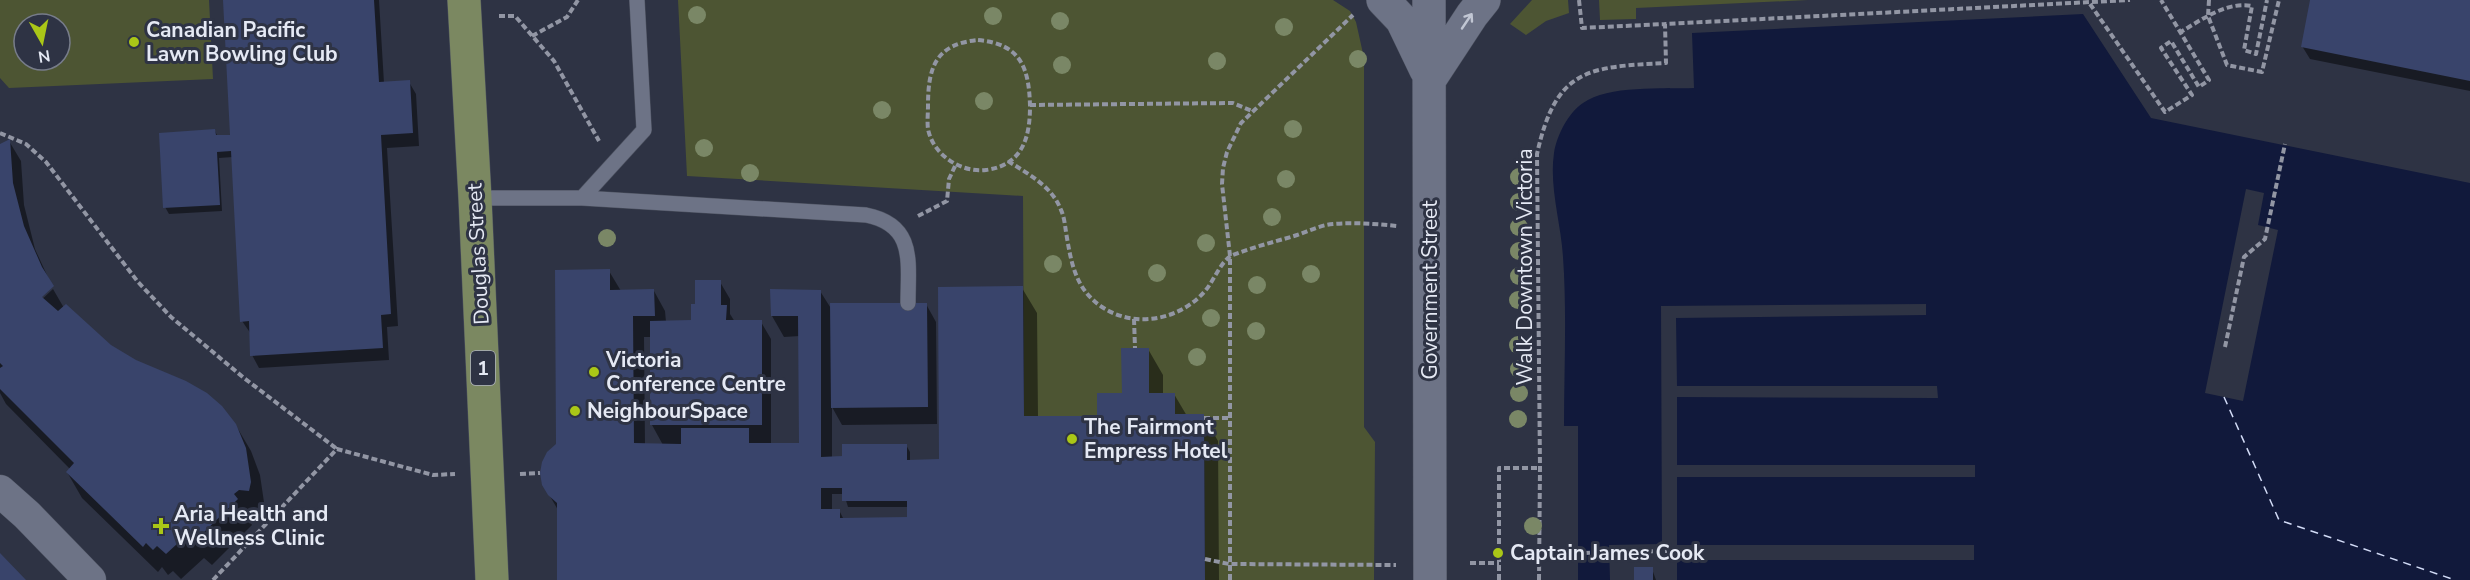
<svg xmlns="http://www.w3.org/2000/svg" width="2470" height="580" viewBox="0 0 2470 580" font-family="'Nunito Sans',sans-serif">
<rect width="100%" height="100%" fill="#2e3344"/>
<path fill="#4d5533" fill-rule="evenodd" d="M 0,0 L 209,0 L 213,79 L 9,88 L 0,78 ZM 24,24 L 60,24 L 60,60 L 24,60 Z
M 678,0 L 1333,0 L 1350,11 L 1356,22 L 1364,58 L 1364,427 L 1375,442 L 1374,580 L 1205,580 L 1204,414 L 1175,414 L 1175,393 L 1149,393 L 1149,348 L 1122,348 L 1122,393 L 1097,394 L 1097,416 L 1024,416 L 1023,196 L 687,176 Z
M 1532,0 L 1568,0 L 1569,13 L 1546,21 L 1526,35 L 1510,24 Z
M 1599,0 L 1808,0 L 1636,8 L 1636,19 L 1600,20 Z"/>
<path fill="#11193b" d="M 2083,14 L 2151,118 L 2470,183 L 2470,580 L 1578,580 L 1578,426 L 1564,426 C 1564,370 1567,313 1563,257 C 1561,223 1549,187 1554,153 C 1557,135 1568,113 1583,103 C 1608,85 1663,89 1694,88 L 1692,33 Z"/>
<path fill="#2e3344" d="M 2246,189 L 2264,193 L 2258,225 L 2278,230 L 2243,401 L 2205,393 Z
M 1926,304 L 1926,315 L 1676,318 L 1677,386 L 1937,386 L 1938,398 L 1677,397 L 1677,465 L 1975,465 L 1975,477 L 1677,477 L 1677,545 L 1974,545 L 1974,560 L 1677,560 L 1677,580 L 1610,580 L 1609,545 L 1661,544 L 1662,549 L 1661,306 Z"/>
<path fill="#0007" fill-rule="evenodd" d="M 225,0 L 379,0 L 384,83 L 409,82 L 416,94 L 419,146 L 387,148 L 398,326 L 387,327 L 389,360 L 259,368 L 252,355 L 251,334 L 242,321 L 233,157 L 219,158 L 222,211 L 169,214 L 165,207 L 215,131 L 218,137 L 232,141 Z
M 2312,0 L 2470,0 L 2470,91 L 2310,59 L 2302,46 Z
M 9,141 L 21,161 L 24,205 L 35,249 L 52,286 L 36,301 L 38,303 L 53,289 L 64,308 L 111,346 L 235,424 L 251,451 L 260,475 L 265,509 L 263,516 L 254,515 L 249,520 L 252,525 L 212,565 L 204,558 L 181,579 L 173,571 L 168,575 L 162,567 L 158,572 L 82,498 L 67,472 L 70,469 L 6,404 L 0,393 L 0,145 Z
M 609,271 L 621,291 L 654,291 L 665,311 L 666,322 L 692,322 L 697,306 L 720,282 L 730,299 L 730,314 L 735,322 L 761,322 L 771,339 L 771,445 L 800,444 L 800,336 L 784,337 L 772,316 L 820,291 L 832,310 L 926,304 L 936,322 L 937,424 L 842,425 L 832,407 L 832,458 L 906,445 L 910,452 L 910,461 L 941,465 L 1022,288 L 1037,313 L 1038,417 L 1098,417 L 1123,394 L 1148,349 L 1163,375 L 1163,394 L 1174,394 L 1187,416 L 1203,415 L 1218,441 L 1219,580 L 558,580 L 558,510 L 543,484 L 557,445 ZM 644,337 L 652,337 L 652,425 L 663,445 L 645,445 ZM 832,494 L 844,494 L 848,507 L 909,507 L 909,519 L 844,520 L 839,510 L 832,510 Z
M 1652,569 L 1656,580 L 1635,580 Z"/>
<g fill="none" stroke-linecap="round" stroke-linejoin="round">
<path stroke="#d2dbf6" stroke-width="1.5" stroke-dasharray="8 6" stroke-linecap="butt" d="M 2224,397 L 2279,520 L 2455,580"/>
</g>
<path fill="#39446b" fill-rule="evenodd" d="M 223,0 L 374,0 L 379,82 L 410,80 L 413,133 L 381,135 L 391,314 L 381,315 L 383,348 L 250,356 L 249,321 L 240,322 L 231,151 L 217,152 L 220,205 L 163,208 L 159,133 L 215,129 L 216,135 L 230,135 Z
M 2310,0 L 2470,0 L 2470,81 L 2301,47 Z
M 10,139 L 13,183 L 24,226 L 42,267 L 54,286 L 42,297 L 58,311 L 66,304 L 111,345 L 136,360 L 186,381 L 207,393 L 222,406 L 236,424 L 246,448 L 251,482 L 249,491 L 239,490 L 234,494 L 238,499 L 196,540 L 189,533 L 166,554 L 157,546 L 153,550 L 146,543 L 143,547 L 66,472 L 74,463 L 0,389 L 0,368 L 3,366 L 0,363 L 0,144 Z
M 610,269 L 610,290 L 654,289 L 655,316 L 633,316 L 634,443 L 681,444 L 681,428 L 749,428 L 749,443 L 799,443 L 798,316 L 771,316 L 770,289 L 821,290 L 821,457 L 842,456 L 842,444 L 907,444 L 907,460 L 939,459 L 938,287 L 1023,286 L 1024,416 L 1097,416 L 1097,393 L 1122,393 L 1121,348 L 1149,348 L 1149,393 L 1175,393 L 1175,414 L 1204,414 L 1205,580 L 557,580 L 557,503 L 548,495 L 542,485 L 540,473 L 542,462 L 547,452 L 556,444 L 555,270 ZM 821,488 L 842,488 L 842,501 L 907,501 L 907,517 L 840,518 L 840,509 L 821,509 Z
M 695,280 L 721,280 L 721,305 L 727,305 L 726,320 L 762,320 L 762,425 L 650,425 L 650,321 L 691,320 L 691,304 L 695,304 Z
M 830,303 L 927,303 L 928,407 L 831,408 Z
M 0,553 L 26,580 L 0,580 Z
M 1634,567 L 1653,567 L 1653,580 L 1634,580 Z"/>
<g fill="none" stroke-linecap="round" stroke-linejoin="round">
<g stroke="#4c515f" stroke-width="16">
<path id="service" d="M 475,198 L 582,198 L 866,215 C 916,225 908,262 908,303
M 582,198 L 644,130 L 637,0"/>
</g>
<g stroke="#4c515f" stroke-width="33">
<path id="minor" d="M 0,491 L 27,515 L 90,580"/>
</g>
<g stroke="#4c515f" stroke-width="34">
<path id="secondary" d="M 1383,0 L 1402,20 L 1426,70
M 1429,0 L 1430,580
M 1430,79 L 1472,15 L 1484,0"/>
</g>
<g stroke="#4c515f" stroke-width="34">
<path id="primary" d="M 464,0 L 475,198 L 492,580"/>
</g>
<path stroke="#9296a4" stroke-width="4" stroke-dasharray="6 3" stroke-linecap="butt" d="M 1579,0 L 1582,28 L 1665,24
M 2209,0 L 2208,16 L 2227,65 L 2262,72 L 2279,0
M 2090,4 L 2165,112 L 2192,95 L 2161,48 L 2171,41 L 2199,87 L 2209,80 L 2161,0
M 499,16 L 515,16 L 554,61 L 599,141
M 2179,33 C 2201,20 2227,1 2252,6 L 2244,50 L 2256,54 L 2267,0
M 532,36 L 567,17 L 578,0
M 978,40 C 1021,44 1029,68 1030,106 C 1030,137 1023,165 986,170 C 961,173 933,155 928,129 C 927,122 928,113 928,106 C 928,68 935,44 978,40 Z
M 1030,105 L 1233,103 L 1252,111
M 0,133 L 26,144 L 46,162 L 138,282 L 171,317 L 244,378 L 337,449
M 1008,161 C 1028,174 1052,186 1061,210 C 1064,216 1065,225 1066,232 C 1071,262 1075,289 1102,307 C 1135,329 1180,320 1205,291 C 1214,281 1221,260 1233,255 C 1253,247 1274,242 1294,236 C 1307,232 1320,225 1333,224 C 1355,222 1376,224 1397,226
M 918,216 L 947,201 L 949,179 L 956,164
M 1134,319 L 1135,348
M 2225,347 L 2244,257 L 2265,239 L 2285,144
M 1204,418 L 1231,418
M 520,474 L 540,473
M 1539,554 L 1667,551
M 1205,559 L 1229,564 L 1396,565
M 1470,563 L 1499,563
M 213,580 L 337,449 L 433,475 L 455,474
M 1230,580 L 1230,256 L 1222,184 L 1223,168 L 1227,152 L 1241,123 L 1353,15
M 1499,580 L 1499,468 L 1540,468
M 1539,580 L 1540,468 L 1537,154 C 1556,68 1588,67 1666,63 L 1665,24 L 2130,0"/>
<use href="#service" stroke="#6d7386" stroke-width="15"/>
<use href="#minor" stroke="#6d7386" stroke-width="32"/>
<use href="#secondary" stroke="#6d7386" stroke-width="33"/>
<use href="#primary" stroke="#7b8861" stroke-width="33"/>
</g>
<g fill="#7a8766">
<circle cx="697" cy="15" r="9"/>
<circle cx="993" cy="16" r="9"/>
<circle cx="1060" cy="21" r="9"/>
<circle cx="1284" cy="27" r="9"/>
<circle cx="1358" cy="59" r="9"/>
<circle cx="1217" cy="61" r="9"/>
<circle cx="1062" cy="65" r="9"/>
<circle cx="984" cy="101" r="9"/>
<circle cx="882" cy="110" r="9"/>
<circle cx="1293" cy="129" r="9"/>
<circle cx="704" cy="148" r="9"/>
<circle cx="750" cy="173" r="9"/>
<circle cx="1519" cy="177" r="9"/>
<circle cx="1286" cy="179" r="9"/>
<circle cx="1519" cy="202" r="9"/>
<circle cx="1272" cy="217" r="9"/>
<circle cx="1519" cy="227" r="9"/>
<circle cx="607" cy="238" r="9"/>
<circle cx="1206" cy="243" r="9"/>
<circle cx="1519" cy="251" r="9"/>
<circle cx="1053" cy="264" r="9"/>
<circle cx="1157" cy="273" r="9"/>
<circle cx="1311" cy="274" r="9"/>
<circle cx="1519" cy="276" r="9"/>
<circle cx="1257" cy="285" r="9"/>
<circle cx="1518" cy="300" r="9"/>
<circle cx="1211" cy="318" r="9"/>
<circle cx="1256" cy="331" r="9"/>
<circle cx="1518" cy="345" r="9"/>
<circle cx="1197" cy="357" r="9"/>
<circle cx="1519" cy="369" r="9"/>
<circle cx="1519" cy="393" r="9"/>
<circle cx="1518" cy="419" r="9"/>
<circle cx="1533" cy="526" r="9"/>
</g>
<defs><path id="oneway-shaft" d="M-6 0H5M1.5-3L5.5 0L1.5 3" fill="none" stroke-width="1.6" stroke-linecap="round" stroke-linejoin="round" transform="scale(1.5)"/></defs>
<use stroke="#c1c6d3" href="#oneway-shaft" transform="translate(1467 21) rotate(-56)"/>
<g fill="#aac717" stroke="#2e3344" stroke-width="2">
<circle cx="134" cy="42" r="6"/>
<circle cx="594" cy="372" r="6"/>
<circle cx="575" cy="411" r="6"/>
<circle cx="1072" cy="439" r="6"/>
<path d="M158 517h6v6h6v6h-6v6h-6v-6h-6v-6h6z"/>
<circle cx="1498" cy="553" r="6"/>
</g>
<g text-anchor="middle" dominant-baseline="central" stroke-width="6" stroke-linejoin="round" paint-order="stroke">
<rect fill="#2e3344" stroke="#aeb2bf" stroke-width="1.5" x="471" y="351" width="24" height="34" rx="4.5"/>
<g font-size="20" font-weight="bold" fill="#e5e9f4">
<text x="483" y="368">1</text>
</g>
<g font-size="21" font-weight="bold" fill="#e5e9f4" stroke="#2e3344" text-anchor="start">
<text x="146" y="30">Canadian Pacific<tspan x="146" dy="24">Lawn Bowling Club</tspan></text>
<text x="606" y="360">Victoria<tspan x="606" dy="24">Conference Centre</tspan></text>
<text x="587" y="411">NeighbourSpace</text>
<text x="1084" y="427">The Fairmont<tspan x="1084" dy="24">Empress Hotel</tspan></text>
<text x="174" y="514">Aria Health and<tspan x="174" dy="24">Wellness Clinic</tspan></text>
<text x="1510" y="553">Captain James Cook</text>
</g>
<g font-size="21" fill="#e5e9f4" stroke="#2e3344">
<text transform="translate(478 254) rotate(-93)">Douglas Street</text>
<text transform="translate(1525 267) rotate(-90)">Walk Downtown Victoria</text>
<text transform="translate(1430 290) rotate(-90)">Government Street</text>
</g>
</g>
<g transform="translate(42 42) rotate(171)"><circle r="28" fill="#2e3344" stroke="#777c8a" stroke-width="1.5"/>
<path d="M0-4.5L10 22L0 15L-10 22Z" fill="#aac717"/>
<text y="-9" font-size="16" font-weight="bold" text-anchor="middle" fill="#e5e9f4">N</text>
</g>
</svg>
